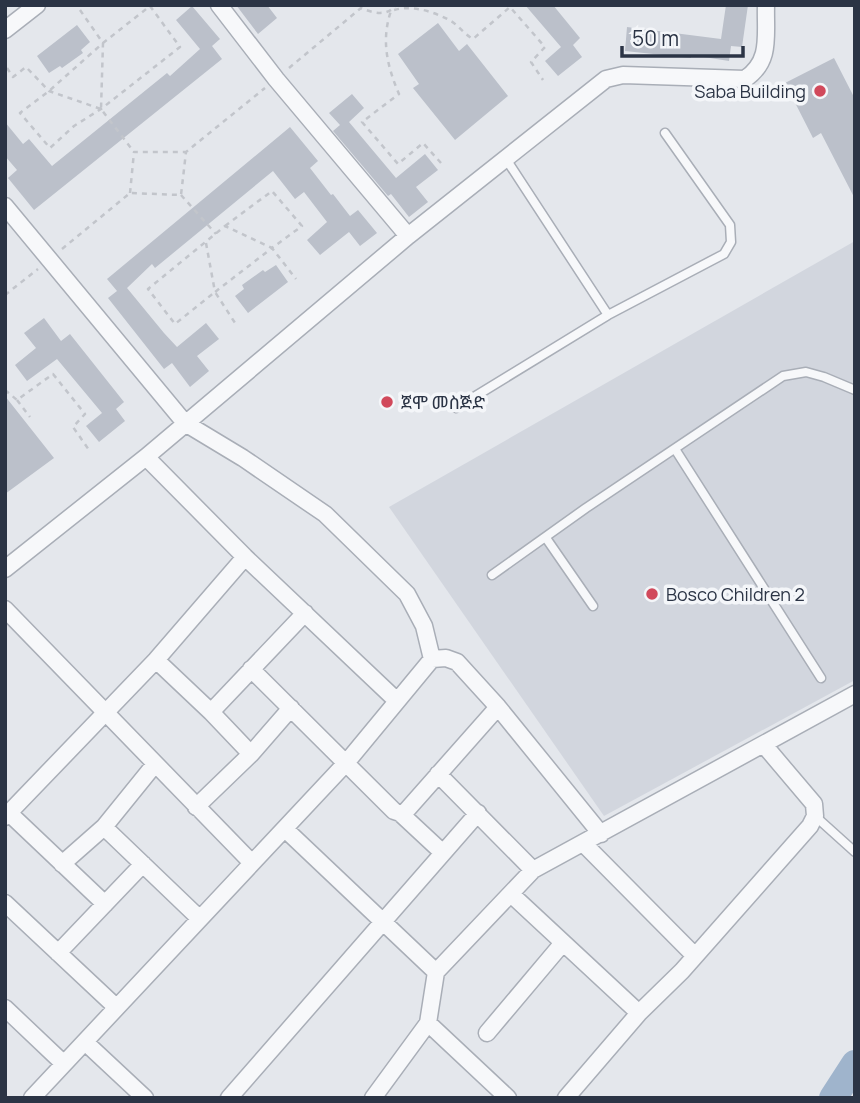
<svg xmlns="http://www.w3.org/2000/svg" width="860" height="1103" viewBox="0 0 860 1103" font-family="Manrope,'Noto Sans Ethiopic',sans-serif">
<rect width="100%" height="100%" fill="#e4e7ec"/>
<path fill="#d2d6de" d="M 855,241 L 855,680 L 604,816 L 389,507 Z"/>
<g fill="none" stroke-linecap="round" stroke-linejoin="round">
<path stroke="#9fb4cc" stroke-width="28" d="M 833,1098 L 855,1064"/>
</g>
<path fill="#bbc0ca" d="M 236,5 L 267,5 L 277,18 L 258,34 Z
M 525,5 L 553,5 L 580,38 L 573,45 L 582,57 L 558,76 L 545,61 L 561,47 Z
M 726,5 L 748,5 L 742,47 L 731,46 L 729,61 L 691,55 L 691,58 L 625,51 L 627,27 L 721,39 Z
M 192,6 L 220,39 L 212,46 L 222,59 L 34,210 L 8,178 L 17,170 L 5,156 L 5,122 L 23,144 L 29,139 L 52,166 L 167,73 L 170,76 L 200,49 L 176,20 Z
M 438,23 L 459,51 L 467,44 L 508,96 L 455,140 L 413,88 L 419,84 L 398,54 Z
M 77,25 L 90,42 L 81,50 L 83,53 L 62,68 L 60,66 L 49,73 L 37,56 Z
M 834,58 L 855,99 L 855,199 L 821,133 L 813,138 L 785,83 Z
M 352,94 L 364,108 L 349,122 L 396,178 L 425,154 L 438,170 L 416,187 L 428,202 L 409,217 L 391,194 L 388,196 L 333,131 L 340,125 L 329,113 Z
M 290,127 L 318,161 L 310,168 L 331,195 L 333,194 L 350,216 L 358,210 L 377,233 L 360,246 L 349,232 L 320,255 L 307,240 L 327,222 L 304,192 L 295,199 L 273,171 L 155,268 L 152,264 L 127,288 L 164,333 L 177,347 L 206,323 L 219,339 L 197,356 L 209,371 L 190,387 L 172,363 L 164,369 L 108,298 L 117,291 L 107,279 Z
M 276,265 L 288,282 L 248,313 L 235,296 L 244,289 L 242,285 L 263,270 L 265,272 Z
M 44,318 L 61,341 L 70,334 L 124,402 L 116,409 L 125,421 L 99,442 L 86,426 L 102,413 L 57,359 L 27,381 L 15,365 L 36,348 L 24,333 Z
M 5,396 L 54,458 L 5,494 Z"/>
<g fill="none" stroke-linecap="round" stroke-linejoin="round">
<g stroke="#a9aeb7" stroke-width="11">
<path id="service" d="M 506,159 L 608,315
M 456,408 L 608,315 L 724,254 L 731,242 L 730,225 L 665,133
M 675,449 L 821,678
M 546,538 L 593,606
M 492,575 L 586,508 L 783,376 L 806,372 L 824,377 L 855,390
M 815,816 L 855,852"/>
</g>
<g stroke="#a9aeb7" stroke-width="19">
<path id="minor" d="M 219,5 L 276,79 L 408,236
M 5,30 L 37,5
M 5,206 L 185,423 L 243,458 L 325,514 L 407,594 L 424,626 L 432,659
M 146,457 L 245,557 L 396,700
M 5,569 L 146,457 L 408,236 L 606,79 L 623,75 L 745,79 C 772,61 765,35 766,5
M 5,609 L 251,862
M 156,660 L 211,712 L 251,754
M 251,669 L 394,811 L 400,813 L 406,811 L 498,707
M 211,712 L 305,613
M 438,774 L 533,870
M 196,807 L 251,754 L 291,708
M 9,813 L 105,904
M 400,813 L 443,853
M 5,817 L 156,660 L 245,557
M 104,827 L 199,918
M 285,829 L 436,972
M 583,843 L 695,956
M 62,864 L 104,827 L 155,764
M 511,894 L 639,1013
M 5,903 L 116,1007
M 58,953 L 143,864
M 5,1008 L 63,1063
M 428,1023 L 508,1098
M 487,1033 L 562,944
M 85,1042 L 145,1098
M 32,1098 L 346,763 L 432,659 L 446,658 L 457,662 L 498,707 L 601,834
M 229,1098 L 478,813
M 373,1098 L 428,1023 L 436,972 L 533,870 L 855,694
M 566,1098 L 639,1013 L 682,971 L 810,826 L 815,816 L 814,804 L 764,745"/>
</g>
<path stroke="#c2c5cb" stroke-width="2.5" stroke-dasharray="5 5" stroke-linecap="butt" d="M 80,10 L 103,43 L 150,6 L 180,47 L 101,109 L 74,126 L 50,148 L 20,113 L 49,91 L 103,43 L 101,109 L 134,152
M 7,68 L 13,77 L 26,67 L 49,91 L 101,109
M 289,68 L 361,8 C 373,13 387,17 396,5
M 441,163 L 423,143 L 398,164 L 362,122 L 399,94 C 387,66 381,40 391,11 C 410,4 433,11 451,21 C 459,26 464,34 473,39 L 510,7 L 545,47 L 531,62 L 543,80
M 130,193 L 134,152 L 186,152
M 181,195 L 216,234
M 225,226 L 272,191 L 302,226 L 272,248 L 296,279
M 206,243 L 215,292 L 272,248 L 225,226 L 148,289 L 175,324 L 215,292 L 237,326
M 62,249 L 130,193 L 181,195 L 186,152 L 265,88
M 5,295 L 38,269
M 5,390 L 17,400 L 53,374 L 85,414 L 73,427 L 89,450
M 17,400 L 30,417"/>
<use href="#service" stroke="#f7f8fa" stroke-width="8"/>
<use href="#minor" stroke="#f7f8fa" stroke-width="16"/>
</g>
<g fill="#d1495b" stroke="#f4f6f9" stroke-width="2.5">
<circle cx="820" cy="91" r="7"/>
<circle cx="387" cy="402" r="7"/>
<circle cx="652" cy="594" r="7"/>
</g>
<g text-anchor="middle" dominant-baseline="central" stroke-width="7" stroke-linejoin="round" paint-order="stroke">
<g font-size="18" fill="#2b3445" stroke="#f4f6f9" text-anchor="start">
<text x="806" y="91" text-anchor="end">Saba Building</text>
<text x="401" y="402">ጀሞ መስጅድ</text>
<text x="666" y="594">Bosco Children 2</text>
</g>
</g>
<rect width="860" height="1103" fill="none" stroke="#2b3445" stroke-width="14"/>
<path d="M622 46v10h121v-10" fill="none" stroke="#2b3445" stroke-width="3.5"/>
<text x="632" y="46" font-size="21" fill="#2b3445" stroke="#f4f6f9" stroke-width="5" paint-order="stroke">50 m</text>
</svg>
